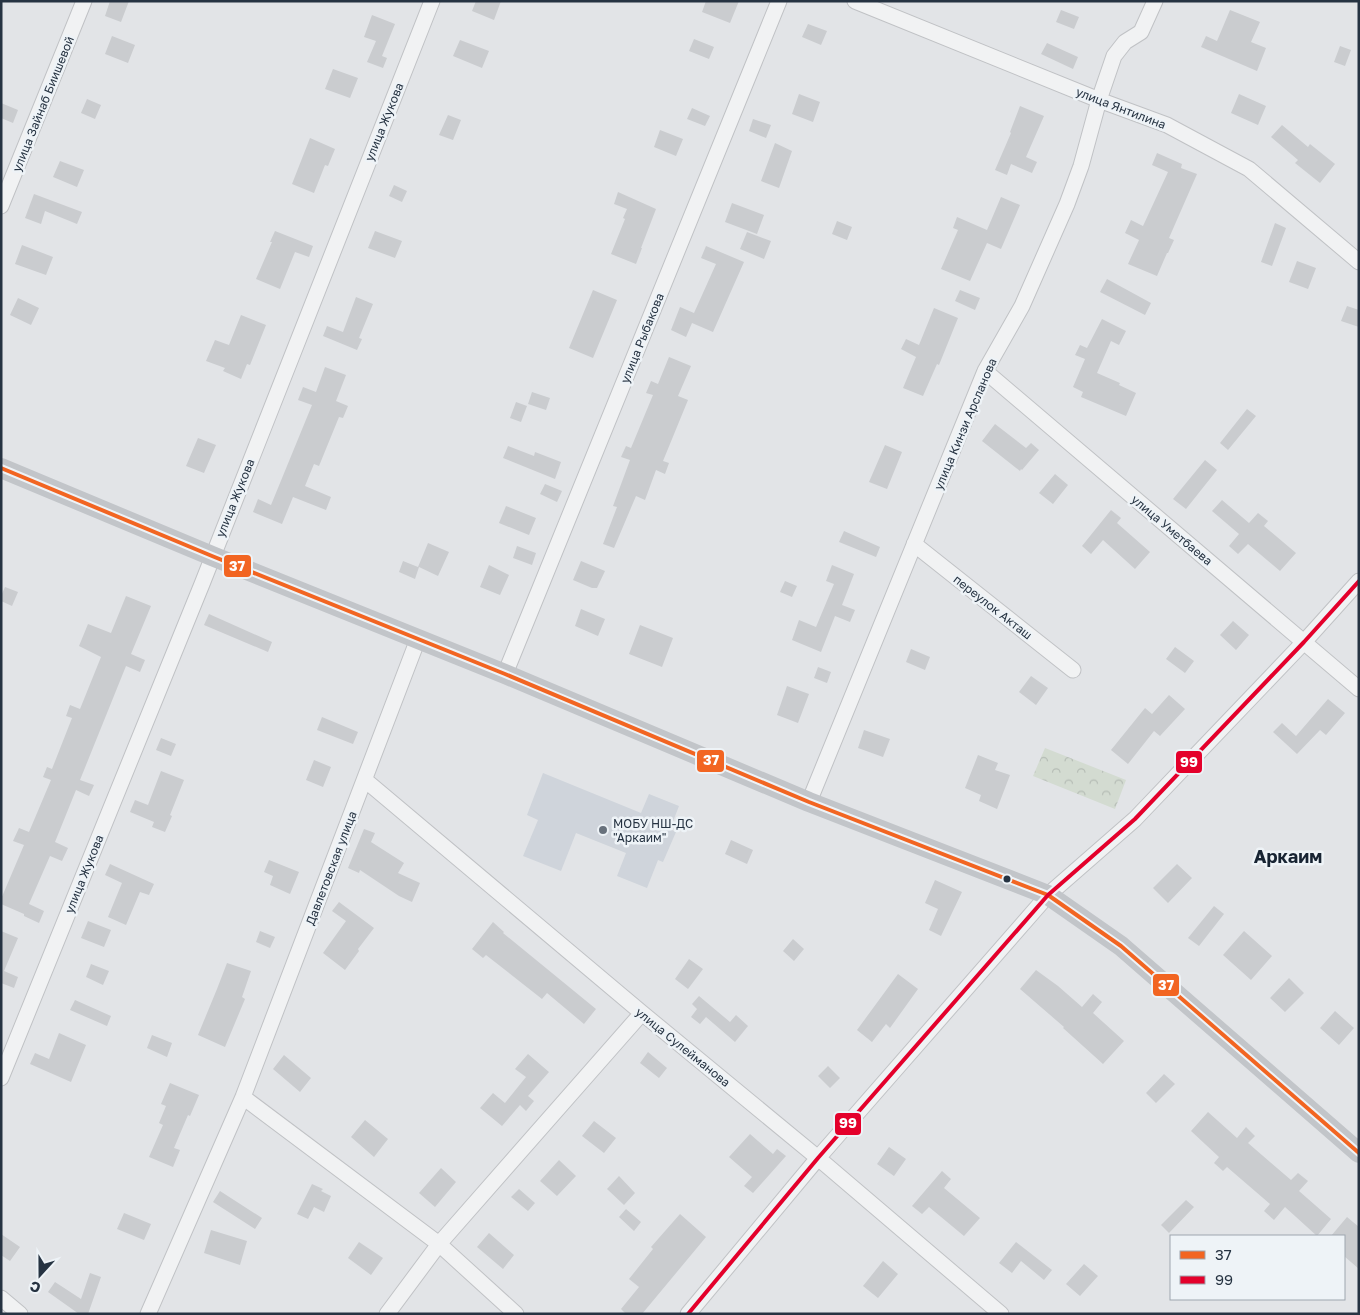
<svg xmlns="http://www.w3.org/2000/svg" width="1360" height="1315" viewBox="0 0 1360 1315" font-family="'Golos Text',sans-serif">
<defs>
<pattern id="forest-crowns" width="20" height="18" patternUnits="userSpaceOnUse" patternTransform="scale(1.25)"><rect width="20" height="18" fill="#d3dbd1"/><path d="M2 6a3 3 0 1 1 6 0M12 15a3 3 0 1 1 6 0" fill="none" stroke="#b5bcb5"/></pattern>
</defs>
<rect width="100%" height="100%" fill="#e2e4e7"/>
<path fill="#cfd4db" d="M 543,773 L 641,813 L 649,794 L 679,806 L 670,829 L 676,832 L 663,862 L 658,860 L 647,888 L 617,876 L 626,853 L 576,833 L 561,871 L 523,856 L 538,820 L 527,815 Z"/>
<path fill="url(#forest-crowns)" d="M 1045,748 L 1126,780 L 1115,809 L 1033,776 Z"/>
<path fill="#cacccf" d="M 110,1 L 129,1 L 121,22 L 105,16 Z
M 476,1 L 501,1 L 494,20 L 472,11 Z
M 706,1 L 739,1 L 730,23 L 702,12 Z
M 1061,10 L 1079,17 L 1074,29 L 1056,22 Z
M 1230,10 L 1260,22 L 1251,42 L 1266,48 L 1257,71 L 1201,47 L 1206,36 L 1217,41 Z
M 372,15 L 395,24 L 382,56 L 387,58 L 383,68 L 367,62 L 376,41 L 364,37 Z
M 808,24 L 827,31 L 821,45 L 802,37 Z
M 112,36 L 135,45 L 128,63 L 105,54 Z
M 694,39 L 714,47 L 709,59 L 689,51 Z
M 460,40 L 489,51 L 482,68 L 453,56 Z
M 1047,43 L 1078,57 L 1073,69 L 1041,54 Z
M 1340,46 L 1351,50 L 1345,66 L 1334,62 Z
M 333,69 L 358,78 L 350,98 L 325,89 Z
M 799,94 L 820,102 L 813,122 L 792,114 Z
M 1239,94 L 1266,106 L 1258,125 L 1231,113 Z
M 87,99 L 101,105 L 95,119 L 81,113 Z
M 1,103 L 18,110 L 13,123 L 1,118 Z
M 1020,106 L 1044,116 L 1026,157 L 1037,162 L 1032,173 L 1011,164 L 1007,175 L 995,170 L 1011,133 L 1010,132 Z
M 692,108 L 710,116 L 705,126 L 687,119 Z
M 448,115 L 461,120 L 453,140 L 439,135 Z
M 753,119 L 771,125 L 766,138 L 749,131 Z
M 1282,125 L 1308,147 L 1310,144 L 1335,164 L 1320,183 L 1295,163 L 1298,160 L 1271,137 Z
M 660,130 L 683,139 L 676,156 L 654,147 Z
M 310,138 L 335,149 L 328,166 L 325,165 L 314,193 L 292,184 Z
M 775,143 L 792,151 L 779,188 L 761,181 Z
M 1157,153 L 1182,164 L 1181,168 L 1197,174 L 1169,238 L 1174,240 L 1168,253 L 1167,253 L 1157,276 L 1128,264 L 1139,240 L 1125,233 L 1131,220 L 1143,226 L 1168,172 L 1152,165 Z
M 60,161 L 84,170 L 77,187 L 53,177 Z
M 394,185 L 407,191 L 402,202 L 389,196 Z
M 618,192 L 656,209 L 641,248 L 642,248 L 636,264 L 611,254 L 625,219 L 623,218 L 627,209 L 614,204 Z
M 34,194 L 82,212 L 77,224 L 45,211 L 41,224 L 25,218 Z
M 1001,197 L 1020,205 L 1001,249 L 987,243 L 970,281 L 941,269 L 958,230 L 953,228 L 957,217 L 987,230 Z
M 732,203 L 764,215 L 757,234 L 725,222 Z
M 837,221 L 852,227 L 847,240 L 832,234 Z
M 1275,223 L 1286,228 L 1272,266 L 1261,262 Z
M 275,231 L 313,246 L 309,257 L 295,252 L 280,289 L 256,279 L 272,242 L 270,242 Z
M 375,231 L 402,241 L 395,258 L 368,248 Z
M 747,232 L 771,241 L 764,259 L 740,249 Z
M 22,245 L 53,257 L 46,275 L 15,264 Z
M 706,246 L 744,262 L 713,332 L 692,323 L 686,337 L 671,330 L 680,307 L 694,313 L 716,264 L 701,258 Z
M 1297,261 L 1316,268 L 1308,289 L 1289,282 Z
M 1107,279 L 1151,303 L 1145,315 L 1100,292 Z
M 593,290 L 617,300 L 593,358 L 569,348 Z
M 960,290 L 980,298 L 975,310 L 955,301 Z
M 356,297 L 373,304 L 359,338 L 362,339 L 357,350 L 323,336 L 327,326 L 343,332 Z
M 18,298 L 39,308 L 31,325 L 10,315 Z
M 1347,306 L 1359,310 L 1359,327 L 1341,321 Z
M 934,308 L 958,318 L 939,365 L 937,364 L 923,396 L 903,388 L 916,357 L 901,349 L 906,339 L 919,345 Z
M 241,315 L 266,325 L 250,365 L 247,364 L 241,379 L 223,371 L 225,368 L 206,361 L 215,340 L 229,345 Z
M 1102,319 L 1126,331 L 1119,345 L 1111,341 L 1097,373 L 1120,383 L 1119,385 L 1136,393 L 1126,416 L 1081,397 L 1083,392 L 1073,387 L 1085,359 L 1075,355 L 1080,345 L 1087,348 Z
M 669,357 L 691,366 L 678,396 L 688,400 L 663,461 L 669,463 L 665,474 L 656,470 L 645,500 L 636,496 L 614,548 L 603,544 L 617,507 L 613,506 L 630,460 L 621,457 L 626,446 L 631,448 L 653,395 L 646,393 L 651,381 L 658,384 Z
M 325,367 L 346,375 L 336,401 L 348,406 L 343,418 L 339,417 L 319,466 L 314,464 L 305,486 L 331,497 L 326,510 L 293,497 L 282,524 L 253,512 L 258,499 L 271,505 L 312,405 L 298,400 L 303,387 L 316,392 Z
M 532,392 L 550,398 L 546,410 L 528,404 Z
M 516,402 L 527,406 L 521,422 L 510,418 Z
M 1247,409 L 1256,416 L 1228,450 L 1220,443 Z
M 995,424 L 1026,448 L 1031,443 L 1039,450 L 1022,470 L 1021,469 L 1020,471 L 982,441 Z
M 198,438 L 216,445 L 204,473 L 186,466 Z
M 885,445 L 902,452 L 887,489 L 869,482 Z
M 508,446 L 534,456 L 535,452 L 561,462 L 555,479 L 503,458 Z
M 1205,460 L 1217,470 L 1186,509 L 1173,499 Z
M 1055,474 L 1068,485 L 1053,504 L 1039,493 Z
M 545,484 L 562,491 L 557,502 L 540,494 Z
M 1222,500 L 1249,523 L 1258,513 L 1268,521 L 1264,526 L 1296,553 L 1280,571 L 1248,544 L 1238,554 L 1229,546 L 1239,534 L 1212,511 Z
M 506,506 L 536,518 L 529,535 L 499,523 Z
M 1111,510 L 1121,518 L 1117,523 L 1150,552 L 1135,569 L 1103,540 L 1091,554 L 1082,546 Z
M 844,531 L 880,547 L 876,557 L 839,542 Z
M 428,543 L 449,552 L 438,576 L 419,567 L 415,579 L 399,572 L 403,561 L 418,567 Z
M 517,546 L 536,553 L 532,565 L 513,558 Z
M 581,561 L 605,571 L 597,588 L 592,588 L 573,580 Z
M 489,565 L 509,575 L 500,595 L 480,587 Z
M 832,565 L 854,574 L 842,605 L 855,610 L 850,622 L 835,616 L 821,652 L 792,640 L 799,620 L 816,627 L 834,584 L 826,581 Z
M 785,581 L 797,586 L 792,597 L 780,592 Z
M 5,587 L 18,592 L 12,606 L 1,601 L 1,596 Z
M 126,596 L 151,606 L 131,654 L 145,660 L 140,672 L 126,666 L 80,780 L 94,785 L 89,796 L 76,790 L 55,842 L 68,848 L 62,861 L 50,856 L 29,904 L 44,911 L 39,923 L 24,916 L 24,914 L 1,904 L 1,899 L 24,845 L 13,841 L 19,828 L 29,832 L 51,780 L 43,777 L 47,767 L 52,769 L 72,718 L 66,716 L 70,705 L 80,709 L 101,657 L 79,646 L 88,624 L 111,633 Z
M 581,609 L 605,619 L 598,636 L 575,626 Z
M 209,614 L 272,642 L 268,652 L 204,625 Z
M 1233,621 L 1249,635 L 1236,650 L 1220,635 Z
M 640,625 L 673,638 L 662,667 L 629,654 Z
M 1175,647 L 1194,661 L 1185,673 L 1166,659 Z
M 911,649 L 930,657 L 925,670 L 906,662 Z
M 818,667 L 831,672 L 827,683 L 814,678 Z
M 1031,676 L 1048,688 L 1036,705 L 1019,692 Z
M 787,686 L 809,694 L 798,723 L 777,715 Z
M 1169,695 L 1185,709 L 1160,736 L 1154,731 L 1128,764 L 1111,750 L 1145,708 L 1152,714 Z
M 1328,699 L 1345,713 L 1326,735 L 1320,730 L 1297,754 L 1273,732 L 1282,723 L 1296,736 Z
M 322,717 L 358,732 L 353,744 L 317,730 Z
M 864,730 L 890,739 L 883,757 L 858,748 Z
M 161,738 L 176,744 L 171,756 L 156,750 Z
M 978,755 L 998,763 L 995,770 L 1010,775 L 997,809 L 979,801 L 981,795 L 965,788 Z
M 314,760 L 331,767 L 323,787 L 306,780 Z
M 161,771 L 184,780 L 170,815 L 172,816 L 165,832 L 152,827 L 154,822 L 130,812 L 135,800 L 148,805 Z
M 364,829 L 375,833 L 371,842 L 404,863 L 398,873 L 420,883 L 412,902 L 399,896 L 360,870 L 359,873 L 348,868 Z
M 731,840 L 753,850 L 747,864 L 725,854 Z
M 269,860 L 299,872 L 290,894 L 270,885 L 273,876 L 264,872 Z
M 110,864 L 154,884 L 149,895 L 140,892 L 126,925 L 108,917 L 122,883 L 105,875 Z
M 1177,864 L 1192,878 L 1168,903 L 1153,888 Z
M 935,880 L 962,892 L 941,936 L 929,930 L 938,909 L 925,903 Z
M 339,902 L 374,928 L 358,949 L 359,951 L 345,970 L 323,953 L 346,921 L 332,911 Z
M 1214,906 L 1224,914 L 1199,946 L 1188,938 Z
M 88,921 L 111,930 L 104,947 L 81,938 Z
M 493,922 L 504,932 L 503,933 L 596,1009 L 584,1024 L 547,993 L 542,999 L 486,955 L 483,958 L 472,949 Z
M 1,931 L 18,938 L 4,971 L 18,977 L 14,988 L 1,983 Z
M 260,931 L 275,937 L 270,948 L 256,942 Z
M 1244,931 L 1272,956 L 1251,980 L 1223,955 Z
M 793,939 L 804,949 L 794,961 L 783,951 Z
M 689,959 L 703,969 L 688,989 L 675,979 Z
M 227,963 L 251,971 L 242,997 L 245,999 L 225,1047 L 198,1035 L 217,989 Z
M 91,964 L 109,971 L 103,985 L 86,977 Z
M 1036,970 L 1058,986 L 1082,1007 L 1093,994 L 1102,1002 L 1093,1013 L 1124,1041 L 1103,1064 L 1063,1028 L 1064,1027 L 1020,989 Z
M 898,974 L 918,989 L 890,1028 L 886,1024 L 872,1042 L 857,1030 Z
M 1289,978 L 1304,993 L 1285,1012 L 1270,998 Z
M 699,996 L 730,1022 L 736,1015 L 748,1026 L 735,1042 L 706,1017 L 700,1024 L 691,1017 L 697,1009 L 692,1004 Z
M 75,1000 L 111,1016 L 107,1026 L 70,1010 Z
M 1335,1011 L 1354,1028 L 1339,1045 L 1320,1028 Z
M 59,1033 L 86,1045 L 71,1082 L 30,1064 L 35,1053 L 49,1059 Z
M 152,1035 L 172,1043 L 167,1057 L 147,1048 Z
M 648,1052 L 667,1068 L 659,1078 L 640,1063 Z
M 528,1054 L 549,1072 L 528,1096 L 534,1101 L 526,1111 L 520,1105 L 502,1126 L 480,1108 L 493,1093 L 505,1103 L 526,1077 L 515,1069 Z
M 284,1055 L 311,1078 L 300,1092 L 273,1069 Z
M 828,1066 L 840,1078 L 830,1088 L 818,1076 Z
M 1164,1074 L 1175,1084 L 1156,1103 L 1146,1093 Z
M 170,1083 L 199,1095 L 190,1116 L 188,1115 L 174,1148 L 180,1150 L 173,1167 L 149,1157 L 163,1125 L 159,1123 L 166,1106 L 161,1104 Z
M 1208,1112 L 1237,1138 L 1246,1127 L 1255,1136 L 1248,1143 L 1291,1180 L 1298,1173 L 1308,1181 L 1299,1191 L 1331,1219 L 1317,1236 L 1285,1207 L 1274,1220 L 1264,1211 L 1270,1204 L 1227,1167 L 1223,1171 L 1214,1163 L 1219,1157 L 1191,1131 Z
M 365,1120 L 388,1139 L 374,1157 L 351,1137 Z
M 594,1121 L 616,1138 L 604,1153 L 582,1136 Z
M 750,1134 L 773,1154 L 777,1149 L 786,1156 L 753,1193 L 744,1186 L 752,1177 L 729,1157 Z
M 889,1147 L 906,1159 L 894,1176 L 877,1164 Z
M 559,1160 L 576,1176 L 557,1196 L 540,1181 Z
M 441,1168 L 456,1182 L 435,1207 L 419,1193 Z
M 942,1171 L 951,1179 L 944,1188 L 980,1218 L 964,1236 L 929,1207 L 922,1214 L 912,1206 Z
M 619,1176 L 635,1193 L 624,1205 L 607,1189 Z
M 312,1184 L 323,1189 L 321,1191 L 331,1196 L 324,1212 L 314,1207 L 308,1219 L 297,1214 Z
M 519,1189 L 535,1203 L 528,1211 L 511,1197 Z
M 220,1191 L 262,1218 L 255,1229 L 213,1202 Z
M 1186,1200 L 1194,1207 L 1169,1233 L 1161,1225 Z
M 626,1209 L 641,1222 L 634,1231 L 619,1217 Z
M 124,1213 L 151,1224 L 144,1240 L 117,1229 Z
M 680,1214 L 706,1237 L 642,1314 L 626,1314 L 621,1309 L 639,1287 L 629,1279 L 653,1249 L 651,1247 Z
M 1347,1217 L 1359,1227 L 1359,1269 L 1344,1256 L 1344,1236 L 1331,1236 Z
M 211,1230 L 247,1241 L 240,1265 L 204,1253 Z
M 489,1233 L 514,1255 L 503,1269 L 477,1247 Z
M 1,1234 L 20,1247 L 10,1261 L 1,1255 Z
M 359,1242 L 383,1258 L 371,1275 L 348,1258 Z
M 1016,1242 L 1052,1270 L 1044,1280 L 1021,1261 L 1012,1273 L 999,1263 Z
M 883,1261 L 898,1274 L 878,1298 L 863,1286 Z
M 1084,1264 L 1098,1276 L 1080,1296 L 1066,1284 Z
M 90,1273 L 101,1277 L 88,1314 L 79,1314 L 48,1292 L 55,1282 L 81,1299 Z"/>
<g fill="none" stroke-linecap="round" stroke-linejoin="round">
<g stroke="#c0c2c5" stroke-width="17">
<path id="street" d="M 855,1 L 1099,100 L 1167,125 L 1249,169 L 1359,262
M 1,206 L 84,1
M 985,371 L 1359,689
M 914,544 L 1073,670
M 505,674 L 779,1
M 365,780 L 642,1013 L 818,1158 L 1001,1314
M 809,802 L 985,371 L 1022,306 L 1067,204 L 1081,166 L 1099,100 L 1114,56 L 1125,42 L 1141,32 L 1155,1
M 1,1078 L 202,584 L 432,1
M 243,1097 L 439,1244 L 516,1314
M 1,1298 L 20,1314
M 148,1314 L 243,1097 L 418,639
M 387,1314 L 439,1244 L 642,1013
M 688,1314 L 818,1158 L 1048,895 L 1135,819 L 1304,642 L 1359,581"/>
</g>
<use href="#street" stroke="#f1f2f3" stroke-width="15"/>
<path stroke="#c2c5c9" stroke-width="20" d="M 1,468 L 212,556 L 505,674 L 809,802 L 1048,895 L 1121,946 L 1359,1153"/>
<g stroke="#eef3f7" stroke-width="8">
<path id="bus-1" d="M 1,468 L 212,556 L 505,674 L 809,802 L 1048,895 L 1121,946 L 1359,1153"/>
</g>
<g stroke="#eef3f7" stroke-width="8">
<path id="bus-2" d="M 688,1314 L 818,1158 L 1048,895 L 1135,819 L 1304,642 L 1359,581"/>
</g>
<use href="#bus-1" stroke="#f26522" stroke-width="4"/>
<use href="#bus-2" stroke="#e4002b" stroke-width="4"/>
</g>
<circle fill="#68717c" stroke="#eef3f7" stroke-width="2" cx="603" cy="830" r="5"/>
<circle fill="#263342" stroke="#eef3f7" stroke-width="2" cx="1007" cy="879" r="4.5"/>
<g text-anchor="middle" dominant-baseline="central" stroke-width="5" stroke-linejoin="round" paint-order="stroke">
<g font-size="12" fill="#263342" stroke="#eef3f7">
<text transform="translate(43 104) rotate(-68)">улица Зайнаб Биишевой</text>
<text transform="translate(1121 108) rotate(21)">улица Янтилина</text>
<text transform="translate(384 122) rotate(-68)">улица Жукова</text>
<text transform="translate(642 338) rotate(-68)">улица Рыбакова</text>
<text transform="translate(965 424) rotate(-67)">улица Кинзи Арсланова</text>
<text transform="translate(235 498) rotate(-68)">улица Жукова</text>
<text transform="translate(1172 530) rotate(40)">улица Уметбаева</text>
<text transform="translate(993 607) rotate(38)">переулок Акташ</text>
<text transform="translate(331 868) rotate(-69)">Давлетовская улица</text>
<text transform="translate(84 874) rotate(-68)">улица Жукова</text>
<text transform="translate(683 1047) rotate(39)">улица Сулейманова</text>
</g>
<g font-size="12" fill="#263342" stroke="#eef3f7" text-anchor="start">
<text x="613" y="823">МОБУ НШ-ДС<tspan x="613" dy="14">"Аркаим"</tspan></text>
</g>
<g font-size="18" font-weight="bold" fill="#182433" stroke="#eef3f7">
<text x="1288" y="856">Аркаим</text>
</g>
</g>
<g stroke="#eef3f7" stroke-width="2">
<rect x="223" y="554" width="29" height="24" rx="5" fill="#f26522"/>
<rect x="696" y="749" width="29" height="24" rx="5" fill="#f26522"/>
<rect x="1175" y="750" width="28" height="24" rx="5" fill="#e4002b"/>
<rect x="1152" y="973" width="28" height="24" rx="5" fill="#f26522"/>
<rect x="834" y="1112" width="28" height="24" rx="5" fill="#e4002b"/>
</g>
<g font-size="14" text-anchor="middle" font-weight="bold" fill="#fff">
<text x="237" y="571">37</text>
<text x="711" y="765">37</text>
<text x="1189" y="767">99</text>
<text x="1166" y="990">37</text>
<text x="848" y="1128">99</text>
</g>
<rect width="1360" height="1315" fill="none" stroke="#263342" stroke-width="5"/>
<rect x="1170" y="1235" width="175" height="65" fill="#eef3f7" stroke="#9ea6af"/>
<rect x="1180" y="1251" width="25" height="8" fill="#f26522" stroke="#9ea6af"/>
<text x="1215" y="1260" font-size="15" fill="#263342">37</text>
<rect x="1180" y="1276" width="25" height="8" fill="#e4002b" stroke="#9ea6af"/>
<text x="1215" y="1285" font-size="15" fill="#263342">99</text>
<g transform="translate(40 1275) rotate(201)" stroke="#eef3f7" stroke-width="4" paint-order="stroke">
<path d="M0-4L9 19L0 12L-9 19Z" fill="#263342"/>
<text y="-8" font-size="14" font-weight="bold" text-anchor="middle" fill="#263342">С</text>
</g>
</svg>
